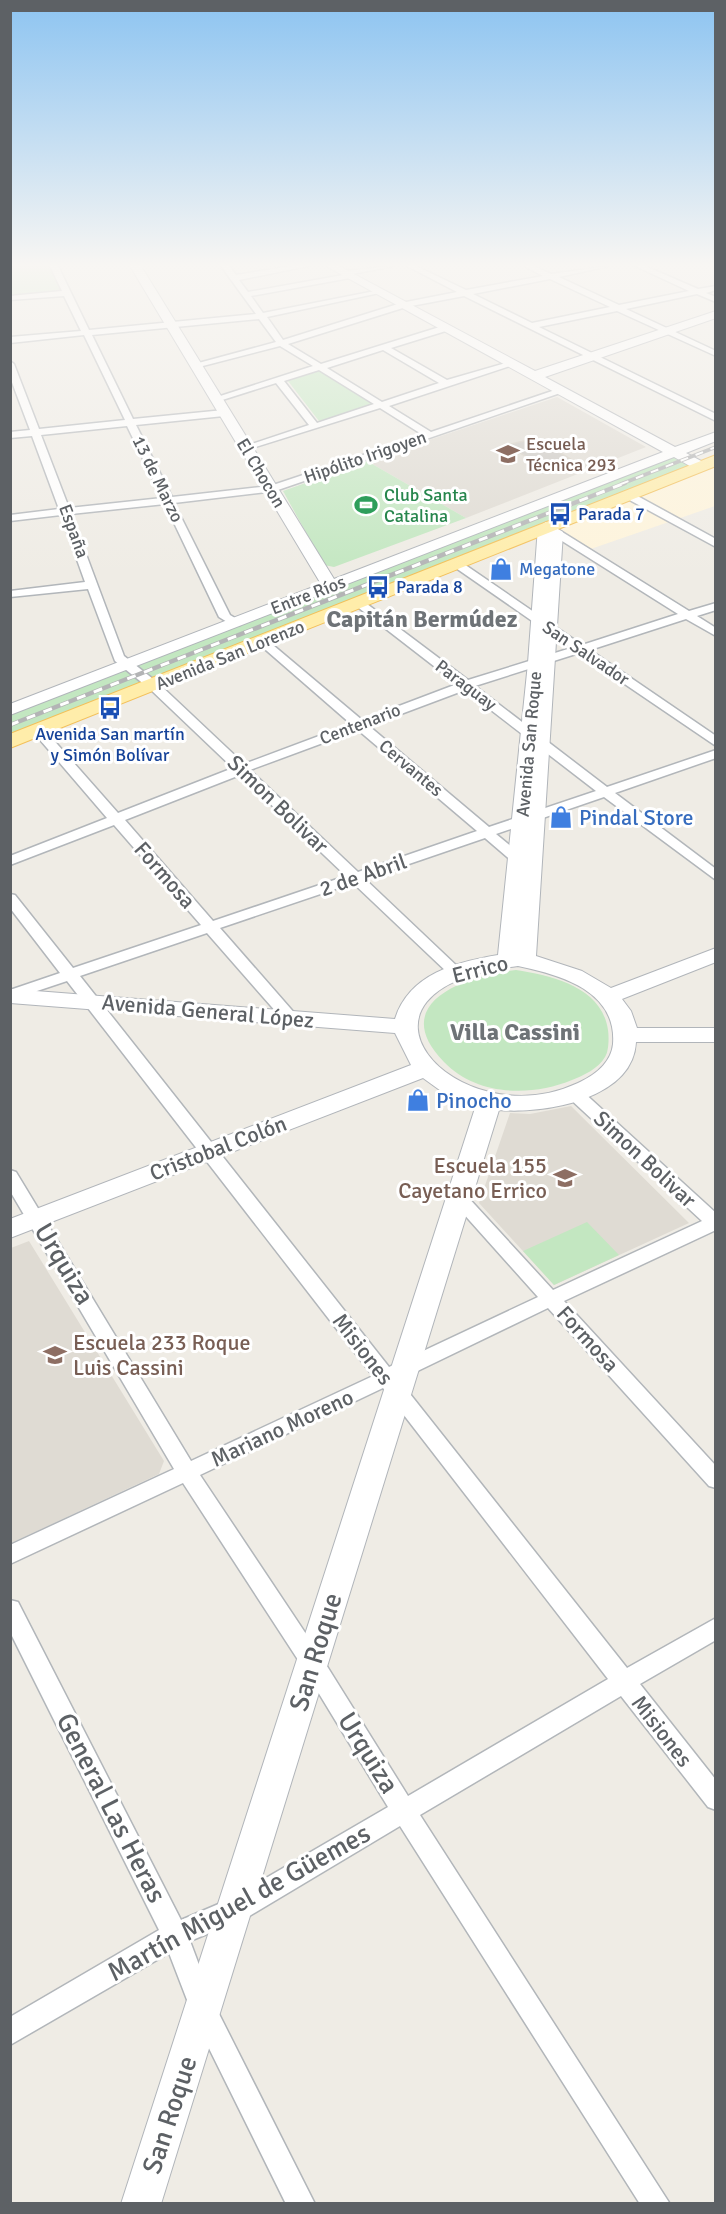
<svg xmlns="http://www.w3.org/2000/svg" width="726" height="2214" viewBox="0 0 726 2214" font-family="Signika,sans-serif">
<rect width="100%" height="100%" fill="#efece5"/>
<path fill="#fef4db" d="M 715,459 L 715,506 L 585,551 L 546,527 Z"/>
<path fill="#dfdbd3" d="M 557,397 L 646,447 L 466,518 L 367,461 Z
M 571,1106 L 689,1223 L 554,1285 L 479,1203 L 510,1113 L 530,1114 Z
M 29,1241 L 164,1461 L 159,1474 L 11,1543 L 11,1248 Z"/>
<path fill="#c3e7c1" d="M 11,266 L 52,266 L 66,293 L 11,297 Z
M 319,369 L 375,404 L 319,421 L 288,381 Z
M 672,451 L 700,466 L 11,742 L 11,710 Z
M 367,461 L 466,518 L 334,567 L 324,565 L 283,491 Z
M 516,970 C 553,976 602,987 608,1030 C 609,1037 609,1051 605,1057 C 599,1068 583,1076 572,1080 C 531,1097 477,1096 444,1062 C 386,1002 467,976 516,970 Z
M 587,1222 L 619,1255 L 554,1285 L 523,1251 Z"/>
<path fill="#cac7c2" stroke="#d4cec3" stroke-width="1.5" d="M 536,438 L 572,460 L 543,467 L 507,445 Z"/>
<g fill="none" stroke-linecap="round" stroke-linejoin="round">
<g stroke="#b2b6ba" stroke-width="3">
<path id="street" d="M 50,266 L 58,266 L 89,330 L 256,314 L 221,266 L 229,266 L 236,275 L 292,266 L 308,266 L 239,280 L 248,292 L 343,275 L 341,273 L 345,271 L 394,266 L 352,274 L 354,276 L 350,278 L 251,296 L 263,313 L 380,290 L 384,292 L 267,317 L 283,340 L 401,303 L 457,292 L 407,266 L 416,266 L 466,290 L 543,276 L 524,266 L 534,266 L 551,274 L 609,266 L 559,277 L 619,305 L 689,291 L 635,266 L 645,266 L 698,289 L 716,286 L 716,290 L 706,293 L 716,297 L 716,302 L 697,294 L 626,309 L 716,351 L 716,356 L 617,311 L 539,327 L 716,414 L 716,421 L 464,296 L 406,307 L 288,344 L 321,364 L 446,325 L 449,330 L 391,348 L 447,380 L 513,361 L 513,365 L 389,406 L 431,432 L 558,389 L 566,391 L 275,491 L 174,503 L 230,615 L 240,621 L 240,625 L 232,625 L 219,617 L 165,504 L 71,514 L 124,656 L 158,683 L 244,764 L 351,724 L 259,644 L 259,640 L 267,640 L 362,720 L 457,684 L 355,605 L 355,601 L 363,601 L 468,680 L 571,648 L 453,566 L 453,562 L 461,562 L 582,645 L 678,614 L 551,534 L 551,530 L 559,530 L 689,611 L 716,603 L 716,610 L 697,616 L 716,628 L 716,636 L 686,619 L 590,650 L 716,736 L 716,746 L 579,653 L 475,686 L 607,787 L 716,750 L 716,758 L 615,793 L 716,869 L 716,880 L 604,797 L 496,834 L 530,862 L 530,868 L 520,868 L 485,838 L 365,879 L 459,968 L 462,971 L 459,974 L 449,974 L 353,883 L 220,928 L 297,1016 L 299,1019 L 297,1022 L 285,1022 L 207,933 L 80,976 L 389,1367 L 538,1297 L 453,1202 L 450,1198 L 453,1194 L 465,1194 L 553,1290 L 702,1221 L 569,1098 L 567,1094 L 569,1090 L 581,1090 L 716,1213 L 716,1230 L 564,1301 L 716,1466 L 716,1488 L 709,1486 L 548,1308 L 399,1380 L 627,1668 L 716,1618 L 716,1640 L 640,1684 L 716,1780 L 716,1810 L 708,1807 L 621,1696 L 420,1815 L 670,2204 L 640,2204 L 400,1826 L 246,1918 L 190,1941 L 213,2002 L 315,2204 L 286,2204 L 194,2018 L 169,1953 L 10,2045 L 10,2017 L 159,1930 L 10,1632 L 10,1600 L 18,1602 L 181,1920 L 228,1900 L 388,1807 L 304,1669 L 183,1483 L 10,1564 L 10,1545 L 174,1469 L 10,1191 L 10,1170 L 16,1172 L 191,1461 L 373,1376 L 67,981 L 10,1000 L 10,990 L 60,973 L 10,908 L 10,894 L 15,895 L 73,968 L 201,925 L 114,825 L 10,865 L 10,856 L 107,818 L 35,734 L 35,728 L 43,728 L 118,813 L 233,768 L 150,689 L 115,661 L 88,589 L 10,597 L 10,591 L 85,582 L 61,515 L 10,521 L 10,515 L 59,509 L 32,436 L 10,438 L 10,432 L 30,430 L 10,377 L 10,361 L 14,364 L 39,429 L 125,420 L 84,335 L 10,343 L 10,337 L 81,331 L 64,296 L 10,300 L 10,296 L 62,291 ZM 550,279 L 610,307 L 532,323 L 473,294 ZM 259,319 L 276,342 L 191,365 L 195,368 L 280,346 L 313,366 L 211,399 L 216,402 L 276,383 L 309,425 L 243,447 L 243,451 L 380,408 L 423,435 L 270,486 L 172,497 L 136,425 L 224,416 L 229,413 L 224,410 L 133,419 L 92,335 ZM 383,350 L 439,383 L 382,402 L 327,368 ZM 319,370 L 374,404 L 317,423 L 284,381 ZM 127,426 L 162,498 L 69,508 L 41,435 ZM 465,690 L 596,791 L 489,827 L 369,726 ZM 358,730 L 477,831 L 358,872 L 250,770 ZM 240,775 L 346,876 L 213,921 L 125,820 ZM 383,1388 L 608,1679 L 408,1796 L 320,1655 L 200,1475 Z
M 624,493 L 632,493 L 716,539 L 716,547 L 624,497 Z"/>
</g>
<g stroke="#b1b5ba" stroke-width="2">
<path id="secondary" d="M 130,266 L 141,266 L 334,579 L 663,452 L 326,266 L 339,266 L 535,371 L 716,311 L 716,318 L 545,377 L 675,447 L 716,432 L 716,441 L 686,453 L 705,463 L 705,469 L 695,469 L 674,457 L 10,715 L 10,704 L 321,584 Z
M 546,522 L 563,532 L 536,956 L 582,971 L 611,988 L 716,948 L 716,962 L 622,999 L 631,1011 L 637,1028 L 716,1028 L 716,1042 L 636,1042 C 633,1100 543,1114 499,1110 L 161,2204 L 121,2204 L 476,1105 L 441,1091 L 423,1078 L 10,1238 L 10,1219 L 411,1065 L 395,1033 L 10,1003 L 10,989 L 395,1019 C 409,974 456,962 498,955 L 528,663 L 538,527 ZM 518,966 C 561,975 617,991 613,1044 C 611,1063 595,1075 578,1083 C 456,1140 320,989 518,966 Z"/>
</g>
<g stroke="#f3c05a" stroke-width="2">
<path id="primary" d="M 716,455 L 716,466 L 10,748 L 10,734 Z"/>
</g>
<use href="#street" fill="#fff" fill-rule="evenodd"/>
<use href="#secondary" fill="#fff" fill-rule="evenodd"/>
<use href="#primary" fill="#ffedaa" fill-rule="evenodd"/>
<g stroke="#b3b4b5" stroke-width="4">
<path id="rail-far1" d="M 621,484 L 716,447"/>
</g>
<g stroke="#b3b4b5" stroke-width="4.5">
<path id="rail" d="M 10,725 L 625,483"/>
</g>
<use href="#rail-far1" stroke="#fff" stroke-width="2" stroke-dasharray="8" stroke-linecap="butt"/>
<use href="#rail" stroke="#fff" stroke-width="3" stroke-dasharray="9" stroke-linecap="butt"/>
</g>
<linearGradient id="sky" x2="0" y2="1"><stop stop-color="#8dc4f1"/><stop offset="0.46" stop-color="#f8f6f3"/><stop offset="1" stop-color="#f8f6f3" stop-opacity="0"/></linearGradient>
<rect width="726" height="576" fill="url(#sky)"/>
<defs>
<g id="school-bare" transform="scale(1.8)"><path d="M0-5L7-2L0 1L-7-2ZM-4 1L0 2.5L4 1V4Q0 6-4 4Z" fill="#8d6e63" stroke="#fff" stroke-width="2.5" paint-order="stroke"/></g>
<g id="stadium-bare" transform="scale(1.8)"><path d="M0-5a6.5 5 0 1 0 0 10a6.5 5 0 1 0 0-10ZM-3.5-1.8h7v3.6h-7Z" fill="#2e9e5b" stroke="#fff" stroke-width="2.5" paint-order="stroke"/></g>
<g id="bus-bare" transform="scale(1.8)"><path d="M-5-6H5V4H4V6H2V4H-2V6H-4V4H-5ZM-3.5-4V0h7V-4ZM-3.5 1.2v1.5H-2V1.2ZM2 1.2v1.5H3.5V1.2Z" fill="#1a4fb4" stroke="#fff" stroke-width="2.5" paint-order="stroke"/></g>
<g id="shop-bare" transform="scale(1.8)"><path d="M-5-2.5h2.3a2.7 3.5 0 0 1 5.4 0H5L5.5 6h-11ZM-1.5-2.5h3a1.5 2.3 0 0 0-3 0Z" fill="#3f7fe0" stroke="#fff" stroke-width="2.5" paint-order="stroke"/></g>
</defs>
<g fill-rule="evenodd">
<use href="#school-bare" x="508" y="454"/>
<use href="#stadium-bare" x="366" y="505"/>
<use href="#bus-bare" x="560" y="514"/>
<use href="#shop-bare" x="501" y="569"/>
<use href="#bus-bare" x="378" y="587"/>
<use href="#bus-bare" x="110" y="708"/>
<use href="#shop-bare" x="561" y="817"/>
<use href="#shop-bare" x="418" y="1100"/>
<use href="#school-bare" x="565" y="1178"/>
<use href="#school-bare" x="55" y="1355"/>
</g>
<g text-anchor="middle" dominant-baseline="central" stroke-width="6" stroke-linejoin="round" paint-order="stroke">
<g font-size="18" fill="#785e54" stroke="#fff" text-anchor="start">
<text x="526" y="444">Escuela<tspan x="526" dy="21">Técnica 293</tspan></text>
</g>
<g font-size="18" fill="#5d6165" stroke="#fff">
<text transform="translate(365 457) rotate(-19)">Hipólito Irigoyen</text>
<text transform="translate(261 473) rotate(59)">El Chocon</text>
<text transform="translate(158 479) rotate(64)">13 de Marzo</text>
<text transform="translate(74 531) rotate(70)">España</text>
<text transform="translate(308 595) rotate(-21)">Entre Ríos</text>
<text transform="translate(586 653) rotate(34)">San Salvador</text>
<text transform="translate(230 655) rotate(-22)">Avenida San Lorenzo</text>
<text transform="translate(466 685) rotate(37)">Paraguay</text>
<text transform="translate(360 724) rotate(-21)">Centenario</text>
<text transform="translate(529 744) rotate(-85)">Avenida San Roque</text>
<text transform="translate(411 768) rotate(40)">Cervantes</text>
</g>
<g font-size="18" fill="#27864d" stroke="#fff" text-anchor="start">
<text x="384" y="495">Club Santa<tspan x="384" dy="21">Catalina</tspan></text>
</g>
<g font-size="18" fill="#164399" stroke="#fff" text-anchor="start">
<text x="578" y="514">Parada 7</text>
<text x="396" y="587">Parada 8</text>
<text x="110" y="734" text-anchor="middle">Avenida San martín<tspan x="110" dy="21">y Simón Bolívar</tspan></text>
</g>
<g font-size="18" fill="#366cbe" stroke="#fff" text-anchor="start">
<text x="519" y="569">Megatone</text>
</g>
<g font-size="22" fill="#5d6165" stroke="#fff">
<text transform="translate(278 804) rotate(44)">Simon Bolivar</text>
<text transform="translate(165 875) rotate(49)">Formosa</text>
<text transform="translate(363 875) rotate(-19)">2 de Abril</text>
<text transform="translate(480 969) rotate(-14)">Errico</text>
<text transform="translate(208 1011) rotate(5)">Avenida General López</text>
<text transform="translate(218 1148) rotate(-21)">Cristobal Colón</text>
<text transform="translate(645 1159) rotate(43)">Simon Bolivar</text>
<text transform="translate(588 1339) rotate(48)">Formosa</text>
<text transform="translate(363 1349) rotate(52)">Misiones</text>
<text transform="translate(282 1428) rotate(-25)">Mariano Moreno</text>
<text transform="translate(662 1731) rotate(52)">Misiones</text>
</g>
<g font-size="22" fill="#366cbe" stroke="#fff" text-anchor="start">
<text x="579" y="817">Pindal Store</text>
<text x="436" y="1100">Pinocho</text>
</g>
<g font-size="22" fill="#785e54" stroke="#fff" text-anchor="end">
<text x="547" y="1165">Escuela 155<tspan x="547" dy="25">Cayetano Errico</tspan></text>
<text x="73" y="1342" text-anchor="start">Escuela 233 Roque<tspan x="73" dy="25">Luis Cassini</tspan></text>
</g>
<g font-size="24" font-weight="bold" fill="#6e7377" stroke="#fff">
<text x="422" y="619">Capitán Bermúdez</text>
</g>
<g font-size="24" font-weight="bold" fill="#6e7377" stroke="#fff">
<text x="515" y="1032">Villa Cassini</text>
</g>
<g font-size="27" fill="#5d6165" stroke="#fff">
<text transform="translate(64 1264) rotate(59)">Urquiza</text>
<text transform="translate(316 1652) rotate(-73)">San Roque</text>
<text transform="translate(368 1753) rotate(58)">Urquiza</text>
<text transform="translate(111 1808) rotate(63)">General Las Heras</text>
<text transform="translate(239 1903) rotate(-29)">Martín Miguel de Güemes</text>
<text transform="translate(170 2115) rotate(-72)">San Roque</text>
</g>
</g>
<rect width="726" height="2214" fill="none" stroke="#5d6165" stroke-width="24"/>
</svg>
